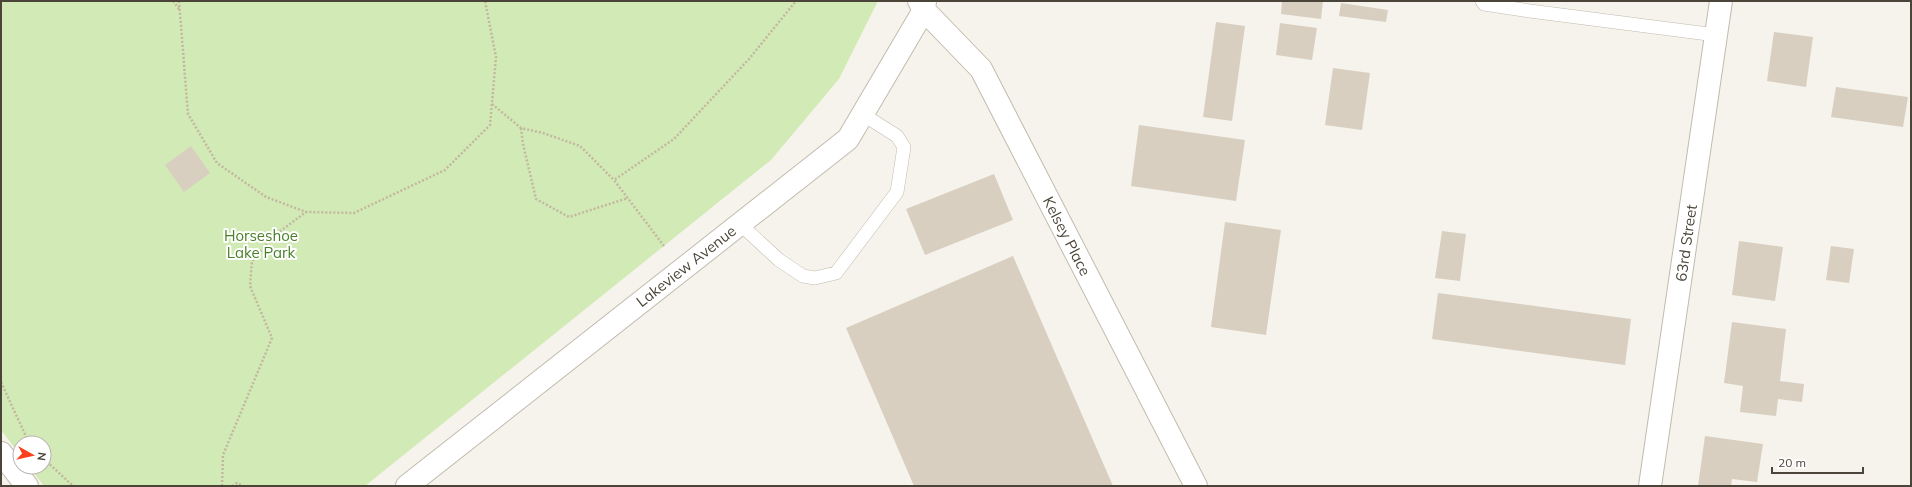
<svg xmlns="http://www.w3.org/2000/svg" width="1912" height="487" viewBox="0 0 1912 487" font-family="Mulish,sans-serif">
<rect width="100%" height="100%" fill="#f6f3ec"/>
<path fill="#d2eab5" d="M 1,1 L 878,1 L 839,79 L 771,160 L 365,486 L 44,486 L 29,467 L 44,467 L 44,443 L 20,443 L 20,455 L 1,430 Z"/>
<path fill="#d8cfc1" d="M 1282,1 L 1323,1 L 1321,19 L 1281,14 Z
M 1341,3 L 1388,10 L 1386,22 L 1339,16 Z
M 1216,22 L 1245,26 L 1232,121 L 1203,117 Z
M 1280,23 L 1317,28 L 1312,60 L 1276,55 Z
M 1774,32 L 1813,37 L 1806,87 L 1767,81 Z
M 1333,68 L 1370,73 L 1362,130 L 1325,125 Z
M 1836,87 L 1908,97 L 1903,127 L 1831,117 Z
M 1139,125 L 1245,140 L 1236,201 L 1131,186 Z
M 191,146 L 210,173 L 184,192 L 165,165 Z
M 994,174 L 1013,220 L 925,255 L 906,209 Z
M 1225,222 L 1281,230 L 1266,335 L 1211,327 Z
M 1442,231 L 1466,234 L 1460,281 L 1435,278 Z
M 1739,241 L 1783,247 L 1775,301 L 1732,295 Z
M 1831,246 L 1854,249 L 1849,283 L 1826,280 Z
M 1013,256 L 1113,486 L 914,486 L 846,328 Z
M 1438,293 L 1631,319 L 1625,365 L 1432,339 Z
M 1732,322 L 1786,329 L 1780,381 L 1804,384 L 1802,402 L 1778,399 L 1776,416 L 1740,412 L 1743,386 L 1724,383 Z
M 1705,436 L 1763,444 L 1757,482 L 1732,479 L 1731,486 L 1698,486 Z"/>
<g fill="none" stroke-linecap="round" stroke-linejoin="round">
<g stroke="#c2bbae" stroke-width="14">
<path id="lane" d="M 1482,1 L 1484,4 L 1530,11 L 1716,35
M 740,224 L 779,260 L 803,276 L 815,278 L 836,273 L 897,192 L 904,147 L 897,136 L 862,114"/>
</g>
<g stroke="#c2bbae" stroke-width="24">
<path id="street" d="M 919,1 L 924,10 L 981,69 L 1196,486
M 1,453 L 27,486
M 407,486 L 848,139 L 924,10 L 925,1
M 1650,486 L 1721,1"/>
</g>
<path stroke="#c4b79f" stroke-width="2.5" stroke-dasharray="2 2" stroke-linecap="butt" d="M 173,1 L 179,9
M 179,1 L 188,114 L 217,163 L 266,197 L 306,212 L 354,213 L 445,170 L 490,125 L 496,57 L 485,1
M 492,104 L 521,128 L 543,133 L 580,146 L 614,180
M 521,128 L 523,144 L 536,199 L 569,217 L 628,198
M 664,246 L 614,180 L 674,139 L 749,59 L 796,1
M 1,382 L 29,443
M 44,459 L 73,486
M 222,486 L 223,455 L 272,338 L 250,286 L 252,261 L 275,235 L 306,212
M 232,486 L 237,483 L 243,486"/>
<use href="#lane" stroke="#fff" stroke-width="13"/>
<use href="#street" stroke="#fff" stroke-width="22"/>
</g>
<g text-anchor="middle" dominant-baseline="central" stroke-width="4" stroke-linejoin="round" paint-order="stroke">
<g font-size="15" fill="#4a7f2a" stroke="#fff">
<text x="261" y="235">Horseshoe<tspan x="261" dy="17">Lake Park</tspan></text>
</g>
<g font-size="15" fill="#4b4439" stroke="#fff">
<text transform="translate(1067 236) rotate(63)">Kelsey Place</text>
<text transform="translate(1686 243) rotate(-82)">63rd Street</text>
<text transform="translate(686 266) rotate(-38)">Lakeview Avenue</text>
</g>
</g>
<rect width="1912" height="487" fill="none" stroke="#4b4439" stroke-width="4"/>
<g transform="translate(32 455) rotate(98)"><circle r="19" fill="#ffffff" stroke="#b7b4b0"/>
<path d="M0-3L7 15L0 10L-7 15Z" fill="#fc3f1d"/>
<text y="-6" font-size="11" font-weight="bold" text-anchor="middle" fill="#4b4439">N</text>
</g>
<path d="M1772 467v6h91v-6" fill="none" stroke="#4b4439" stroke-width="2"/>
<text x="1778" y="467" font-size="12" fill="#4b4439" stroke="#ffffff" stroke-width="3" paint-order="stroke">20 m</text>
</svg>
